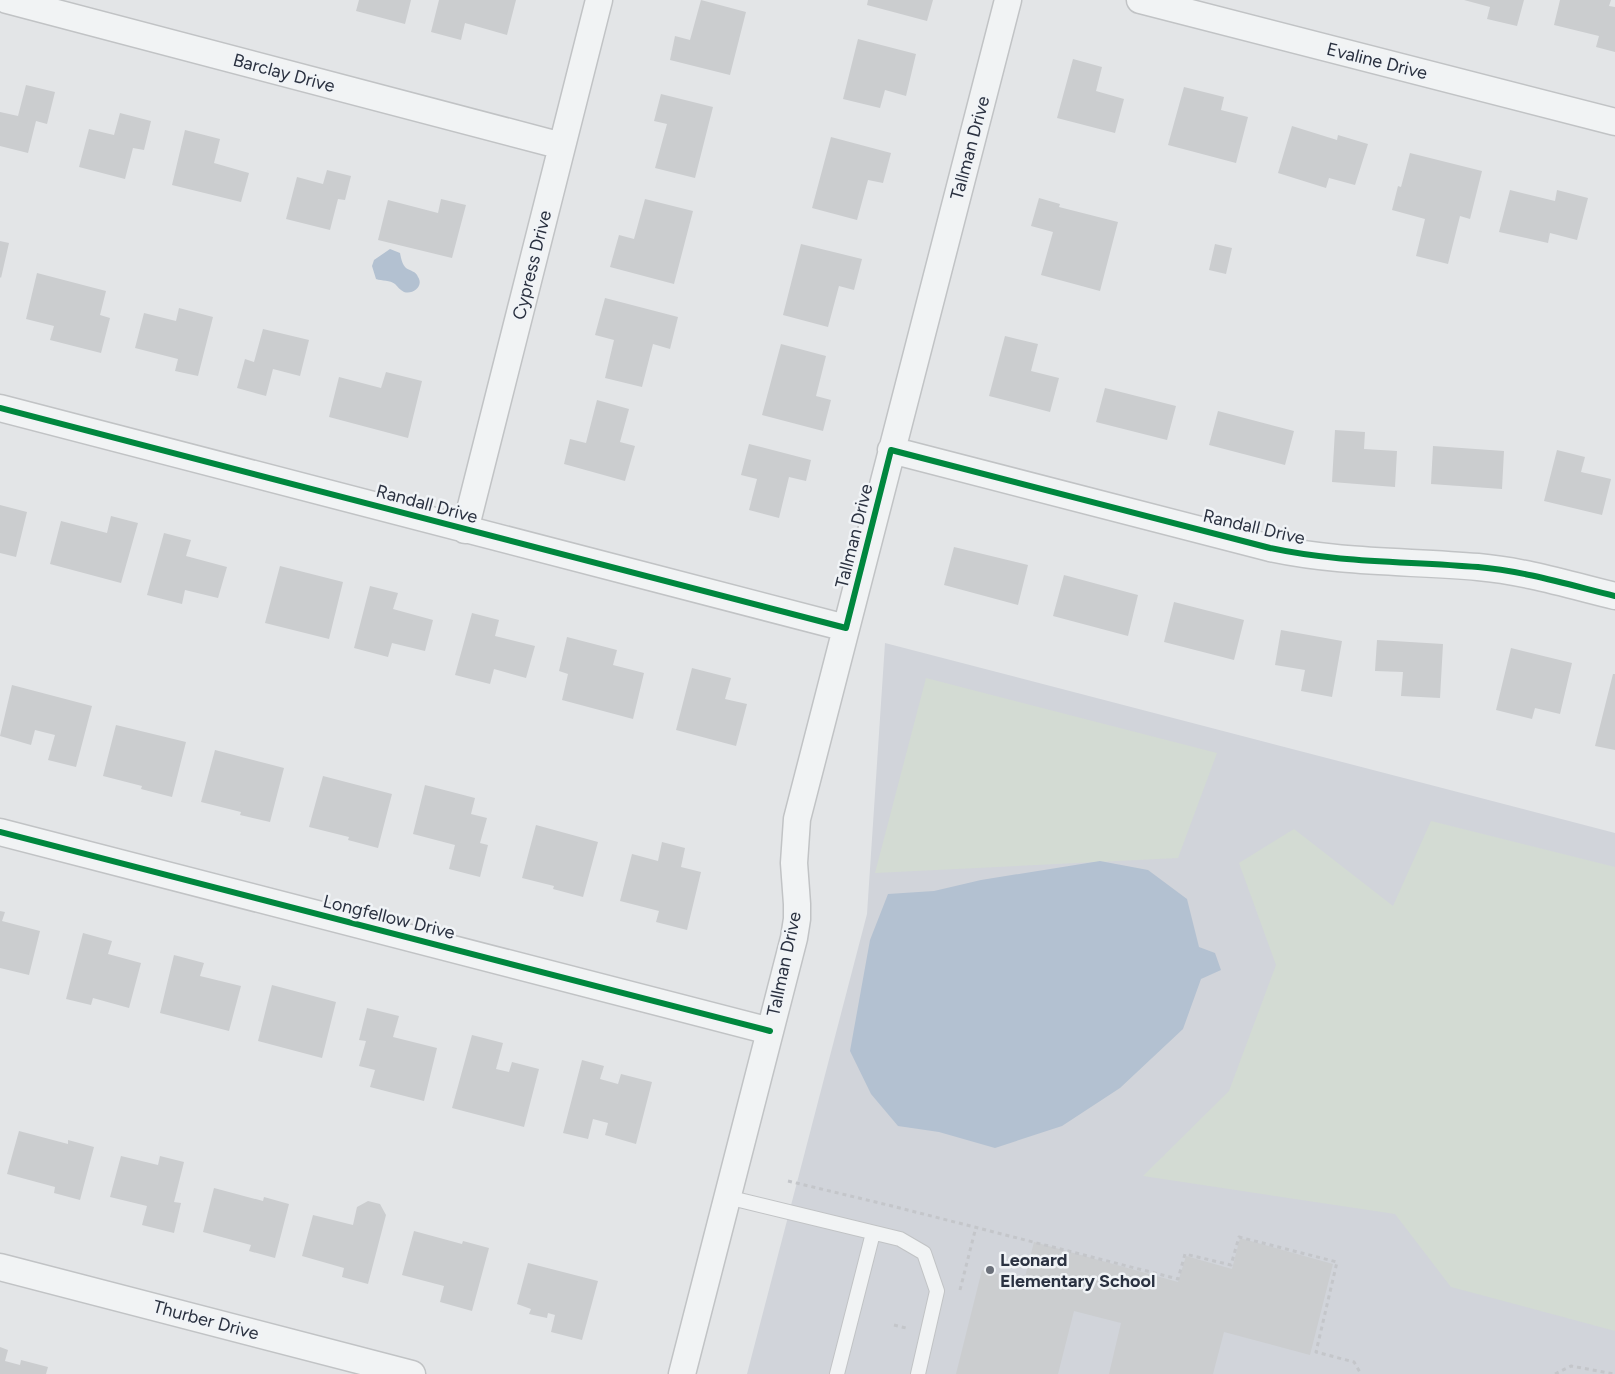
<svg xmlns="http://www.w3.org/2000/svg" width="1615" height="1374" viewBox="0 0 1615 1374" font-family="Figtree,sans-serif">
<rect width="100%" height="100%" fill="#e3e5e7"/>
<path fill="#d1d4da" d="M 885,643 L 1615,833 L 1615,1374 L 747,1374 L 867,914 Z"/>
<path fill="#d3dbd3" d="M 926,678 L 1217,753 L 1178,858 L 875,873 Z
M 1431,821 L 1615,867 L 1615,1331 L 1451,1287 L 1395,1214 L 1143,1176 L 1229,1091 L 1276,965 L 1239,863 L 1294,829 L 1393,906 Z"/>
<path fill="#b3c1d1" d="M 390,249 L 400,253 C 401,258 402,264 406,268 C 410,271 416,271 418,277 C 424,286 413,295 404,292 C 400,290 398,287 395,284 C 390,280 382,281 376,279 L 372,266 L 374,260 Z
M 1100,861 L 1148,870 L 1187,899 L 1199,947 L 1215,953 L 1221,970 L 1201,979 L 1183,1029 L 1120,1088 L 1062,1126 L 995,1148 L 939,1132 L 898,1126 L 871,1094 L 850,1051 L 870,940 L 888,894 L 934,891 L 981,880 Z"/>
<path fill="#cbcdcf" d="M 359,0 L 411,0 L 405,24 L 356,11 Z
M 439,0 L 516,0 L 507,35 L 465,23 L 461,40 L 431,32 Z
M 701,0 L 746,12 L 730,75 L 670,60 L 675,36 L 690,40 Z
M 868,0 L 933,0 L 927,21 L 867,5 Z
M 1464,0 L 1524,0 L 1517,26 L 1487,19 L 1490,7 Z
M 1560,0 L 1611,0 L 1609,6 L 1615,7 L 1615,52 L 1596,47 L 1599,36 L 1554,25 Z
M 858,39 L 916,54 L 906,96 L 885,90 L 880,108 L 843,99 Z
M 1073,59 L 1102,67 L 1096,91 L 1124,99 L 1115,133 L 1057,118 Z
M 26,85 L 55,92 L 47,124 L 36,121 L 28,153 L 0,146 L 0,112 L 18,116 Z
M 1184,87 L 1224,97 L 1221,110 L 1248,117 L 1236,163 L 1168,145 Z
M 661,94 L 713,107 L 695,178 L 655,168 L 667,124 L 654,121 Z
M 120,113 L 151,121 L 144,150 L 133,148 L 125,179 L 79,167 L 89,129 L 114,135 Z
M 1292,126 L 1337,140 L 1338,135 L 1368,144 L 1355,185 L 1329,178 L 1326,188 L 1278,173 Z
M 185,130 L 220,139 L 214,163 L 249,173 L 241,202 L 172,185 Z
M 831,137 L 891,153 L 883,183 L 868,180 L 857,220 L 812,208 Z
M 1410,153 L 1482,171 L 1470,219 L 1460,216 L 1448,264 L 1416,256 L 1425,219 L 1392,210 L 1398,186 L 1401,187 Z
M 327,170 L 351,176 L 345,200 L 338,199 L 330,230 L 286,219 L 297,177 L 323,184 Z
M 1510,190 L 1555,201 L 1557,190 L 1588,198 L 1577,240 L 1550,233 L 1548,243 L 1499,232 Z
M 1039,198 L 1060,204 L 1059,207 L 1118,222 L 1100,291 L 1041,275 L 1053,232 L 1031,226 Z
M 441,199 L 466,205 L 452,258 L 378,240 L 388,200 L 438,213 Z
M 645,199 L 693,211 L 674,284 L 610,267 L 619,235 L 634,239 Z
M 0,241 L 9,243 L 1,278 L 0,277 Z
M 801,244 L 862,259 L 854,290 L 839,286 L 828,327 L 783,315 Z
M 1215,244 L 1232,248 L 1226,274 L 1209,270 Z
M 37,273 L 106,291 L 100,315 L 110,318 L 101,353 L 50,340 L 54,326 L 26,319 Z
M 605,298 L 678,317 L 670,349 L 653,344 L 642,387 L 605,378 L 614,340 L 595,335 Z
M 179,308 L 213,317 L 198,376 L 175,371 L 178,359 L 135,348 L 144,313 L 176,321 Z
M 263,329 L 309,340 L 300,376 L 273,369 L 266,396 L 237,388 L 245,359 L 254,362 Z
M 1005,336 L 1038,344 L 1031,371 L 1059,378 L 1050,412 L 989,396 Z
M 781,344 L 826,356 L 816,396 L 831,400 L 823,431 L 762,415 Z
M 386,372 L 422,381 L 408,438 L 329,417 L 339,377 L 381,388 Z
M 1105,388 L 1176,406 L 1167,440 L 1096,422 Z
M 597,400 L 629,409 L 620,442 L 635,446 L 625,481 L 564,464 L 570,439 L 586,443 Z
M 1218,411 L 1294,431 L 1285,465 L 1209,445 Z
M 1335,430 L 1365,432 L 1364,449 L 1397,451 L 1395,487 L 1332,482 Z
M 749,444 L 811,460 L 806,481 L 789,477 L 779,518 L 749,510 L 757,479 L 741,475 Z
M 1433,446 L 1504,451 L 1502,489 L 1431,484 Z
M 1557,450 L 1585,457 L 1581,472 L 1611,479 L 1602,515 L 1544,501 Z
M 0,505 L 27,512 L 16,557 L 0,553 Z
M 111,516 L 138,523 L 121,583 L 50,564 L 61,521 L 107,533 Z
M 164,533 L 191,540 L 186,556 L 227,567 L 218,598 L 185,590 L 182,604 L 147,595 Z
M 954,547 L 1028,565 L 1018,605 L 944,585 Z
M 280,566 L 343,582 L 329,639 L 265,623 Z
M 1064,575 L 1138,595 L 1128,636 L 1053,616 Z
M 370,586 L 398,593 L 393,609 L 433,620 L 425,651 L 392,643 L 388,657 L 354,648 Z
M 1174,602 L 1244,620 L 1234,660 L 1164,642 Z
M 472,613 L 499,620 L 495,636 L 535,646 L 526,678 L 494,669 L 490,684 L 455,675 Z
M 1281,630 L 1342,641 L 1332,697 L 1301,691 L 1305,670 L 1275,665 Z
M 567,637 L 617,650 L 613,665 L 644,673 L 633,719 L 562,700 L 568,674 L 559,671 Z
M 1377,640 L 1443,644 L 1440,698 L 1401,696 L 1403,672 L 1375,671 Z
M 1511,648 L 1572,663 L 1560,714 L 1535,708 L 1532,719 L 1496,710 Z
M 692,668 L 731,678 L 725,699 L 747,704 L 736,746 L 676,730 Z
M 1613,674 L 1615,674 L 1615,750 L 1595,746 Z
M 12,685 L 92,706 L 76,767 L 48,760 L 55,735 L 35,730 L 31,745 L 0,736 Z
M 116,725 L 186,742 L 172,797 L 141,789 L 142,786 L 103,776 Z
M 215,750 L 284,768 L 270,822 L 240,815 L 241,812 L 201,802 Z
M 323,776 L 392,794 L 378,848 L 348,840 L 349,837 L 309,827 Z
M 425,785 L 475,798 L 471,814 L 487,818 L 480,843 L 488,845 L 480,877 L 449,869 L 455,845 L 413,834 Z
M 536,825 L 598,842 L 583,897 L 553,889 L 554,886 L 522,878 Z
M 662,842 L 685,848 L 681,867 L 701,872 L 687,930 L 656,922 L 659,911 L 620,901 L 632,854 L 658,861 Z
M 0,911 L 5,912 L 2,921 L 40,931 L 29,975 L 0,968 Z
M 83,933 L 112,941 L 108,954 L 141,963 L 129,1008 L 93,998 L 91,1005 L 66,999 Z
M 174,955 L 204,963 L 200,976 L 241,986 L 229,1031 L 160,1013 Z
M 272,985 L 336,1002 L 322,1058 L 258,1041 Z
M 367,1008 L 399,1016 L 393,1037 L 437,1048 L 424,1101 L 370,1087 L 375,1070 L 359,1066 L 366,1041 L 359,1040 Z
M 472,1035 L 503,1043 L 496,1069 L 509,1072 L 512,1062 L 539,1069 L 524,1127 L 452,1108 Z
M 582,1060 L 604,1066 L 600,1079 L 618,1084 L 621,1074 L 652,1082 L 636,1144 L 605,1135 L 608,1123 L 593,1119 L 588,1139 L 563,1133 Z
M 19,1131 L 68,1144 L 68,1140 L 94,1147 L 80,1200 L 54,1193 L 55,1187 L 7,1174 Z
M 121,1156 L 158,1165 L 160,1156 L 184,1162 L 174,1202 L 181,1203 L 174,1233 L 142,1225 L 147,1206 L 110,1197 Z
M 214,1188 L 263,1201 L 264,1197 L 289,1204 L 275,1258 L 249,1251 L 251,1245 L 203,1232 Z
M 368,1201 L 380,1204 L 386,1215 L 368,1284 L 342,1277 L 344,1268 L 302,1256 L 313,1215 L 353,1225 L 357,1207 Z
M 414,1231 L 462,1244 L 463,1241 L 489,1248 L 472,1311 L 440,1302 L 444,1286 L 402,1275 Z
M 1240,1238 L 1333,1264 L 1310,1355 L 1224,1332 L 1213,1374 L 1109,1374 L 1121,1323 L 1074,1311 L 1058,1374 L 956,1374 L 982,1270 L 1024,1281 L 1034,1242 L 1178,1282 L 1186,1256 L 1232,1269 Z
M 528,1263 L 598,1281 L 582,1340 L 551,1332 L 555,1315 L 548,1313 L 547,1318 L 529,1314 L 531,1309 L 517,1304 Z
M 0,1347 L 8,1350 L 5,1361 L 20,1365 L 21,1360 L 48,1367 L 46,1374 L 0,1374 Z"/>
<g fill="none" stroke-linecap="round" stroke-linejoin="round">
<g stroke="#c1c3c5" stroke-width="16">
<path id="service" d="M 727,1197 L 900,1239 L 924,1253 L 937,1291 L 918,1374
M 837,1374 L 873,1233"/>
</g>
<g stroke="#c1c3c5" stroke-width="29">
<path id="minor" d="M 7,0 L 562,146
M 1140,0 L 1615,122
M 0,408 L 846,628
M 891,450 L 1270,548 C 1339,563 1408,561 1478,567 C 1524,571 1570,585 1615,596
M 465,530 L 599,0
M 0,832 L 770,1031
M 0,1267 L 412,1374
M 682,1374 L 794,938 L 797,919 L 797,904 L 794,863 L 797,819 L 1008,0"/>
</g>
<path stroke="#c4c6ca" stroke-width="3" stroke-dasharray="4 4" stroke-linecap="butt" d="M 788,1181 L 892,1206 L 1178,1279 L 1185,1254 L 1231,1265 L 1239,1237 L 1337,1262 L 1316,1352 L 1354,1362 L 1361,1374
M 960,1290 L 976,1227
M 894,1325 L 906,1328
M 1555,1374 L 1571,1366 L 1614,1374"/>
<use href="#service" stroke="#f1f3f4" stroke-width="14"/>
<use href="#minor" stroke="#f1f3f4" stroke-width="26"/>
<g stroke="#f0f3f6" stroke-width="9">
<path id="cycleway" d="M 0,408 L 846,628 L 891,450 L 1270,548 C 1339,563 1408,561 1478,567 C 1524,571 1570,585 1615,596
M 0,832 L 770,1031"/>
</g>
<use href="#cycleway" stroke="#00873e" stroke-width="6"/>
</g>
<circle fill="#6b707a" stroke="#f0f3f6" stroke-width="2" cx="990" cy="1270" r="5"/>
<g text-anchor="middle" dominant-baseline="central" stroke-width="5" stroke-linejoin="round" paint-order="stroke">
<g font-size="18" fill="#2a3140" stroke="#f0f3f6">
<text transform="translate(1377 61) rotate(14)">Evaline Drive</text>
<text transform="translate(284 73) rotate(15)">Barclay Drive</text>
<text transform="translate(970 148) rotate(-75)">Tallman Drive</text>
<text transform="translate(532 265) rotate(-76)">Cypress Drive</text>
<text transform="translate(427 504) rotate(15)">Randall Drive</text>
<text transform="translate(1254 527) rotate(13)">Randall Drive</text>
<text transform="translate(854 536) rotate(-76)">Tallman Drive</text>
<text transform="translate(389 917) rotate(14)">Longfellow Drive</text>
<text transform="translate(784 964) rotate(-78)">Tallman Drive</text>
<text transform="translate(206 1320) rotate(15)">Thurber Drive</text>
</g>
<g font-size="18" font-weight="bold" fill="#2a3140" stroke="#f0f3f6" text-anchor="start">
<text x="1000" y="1260">Leonard<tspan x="1000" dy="21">Elementary School</tspan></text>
</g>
</g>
</svg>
